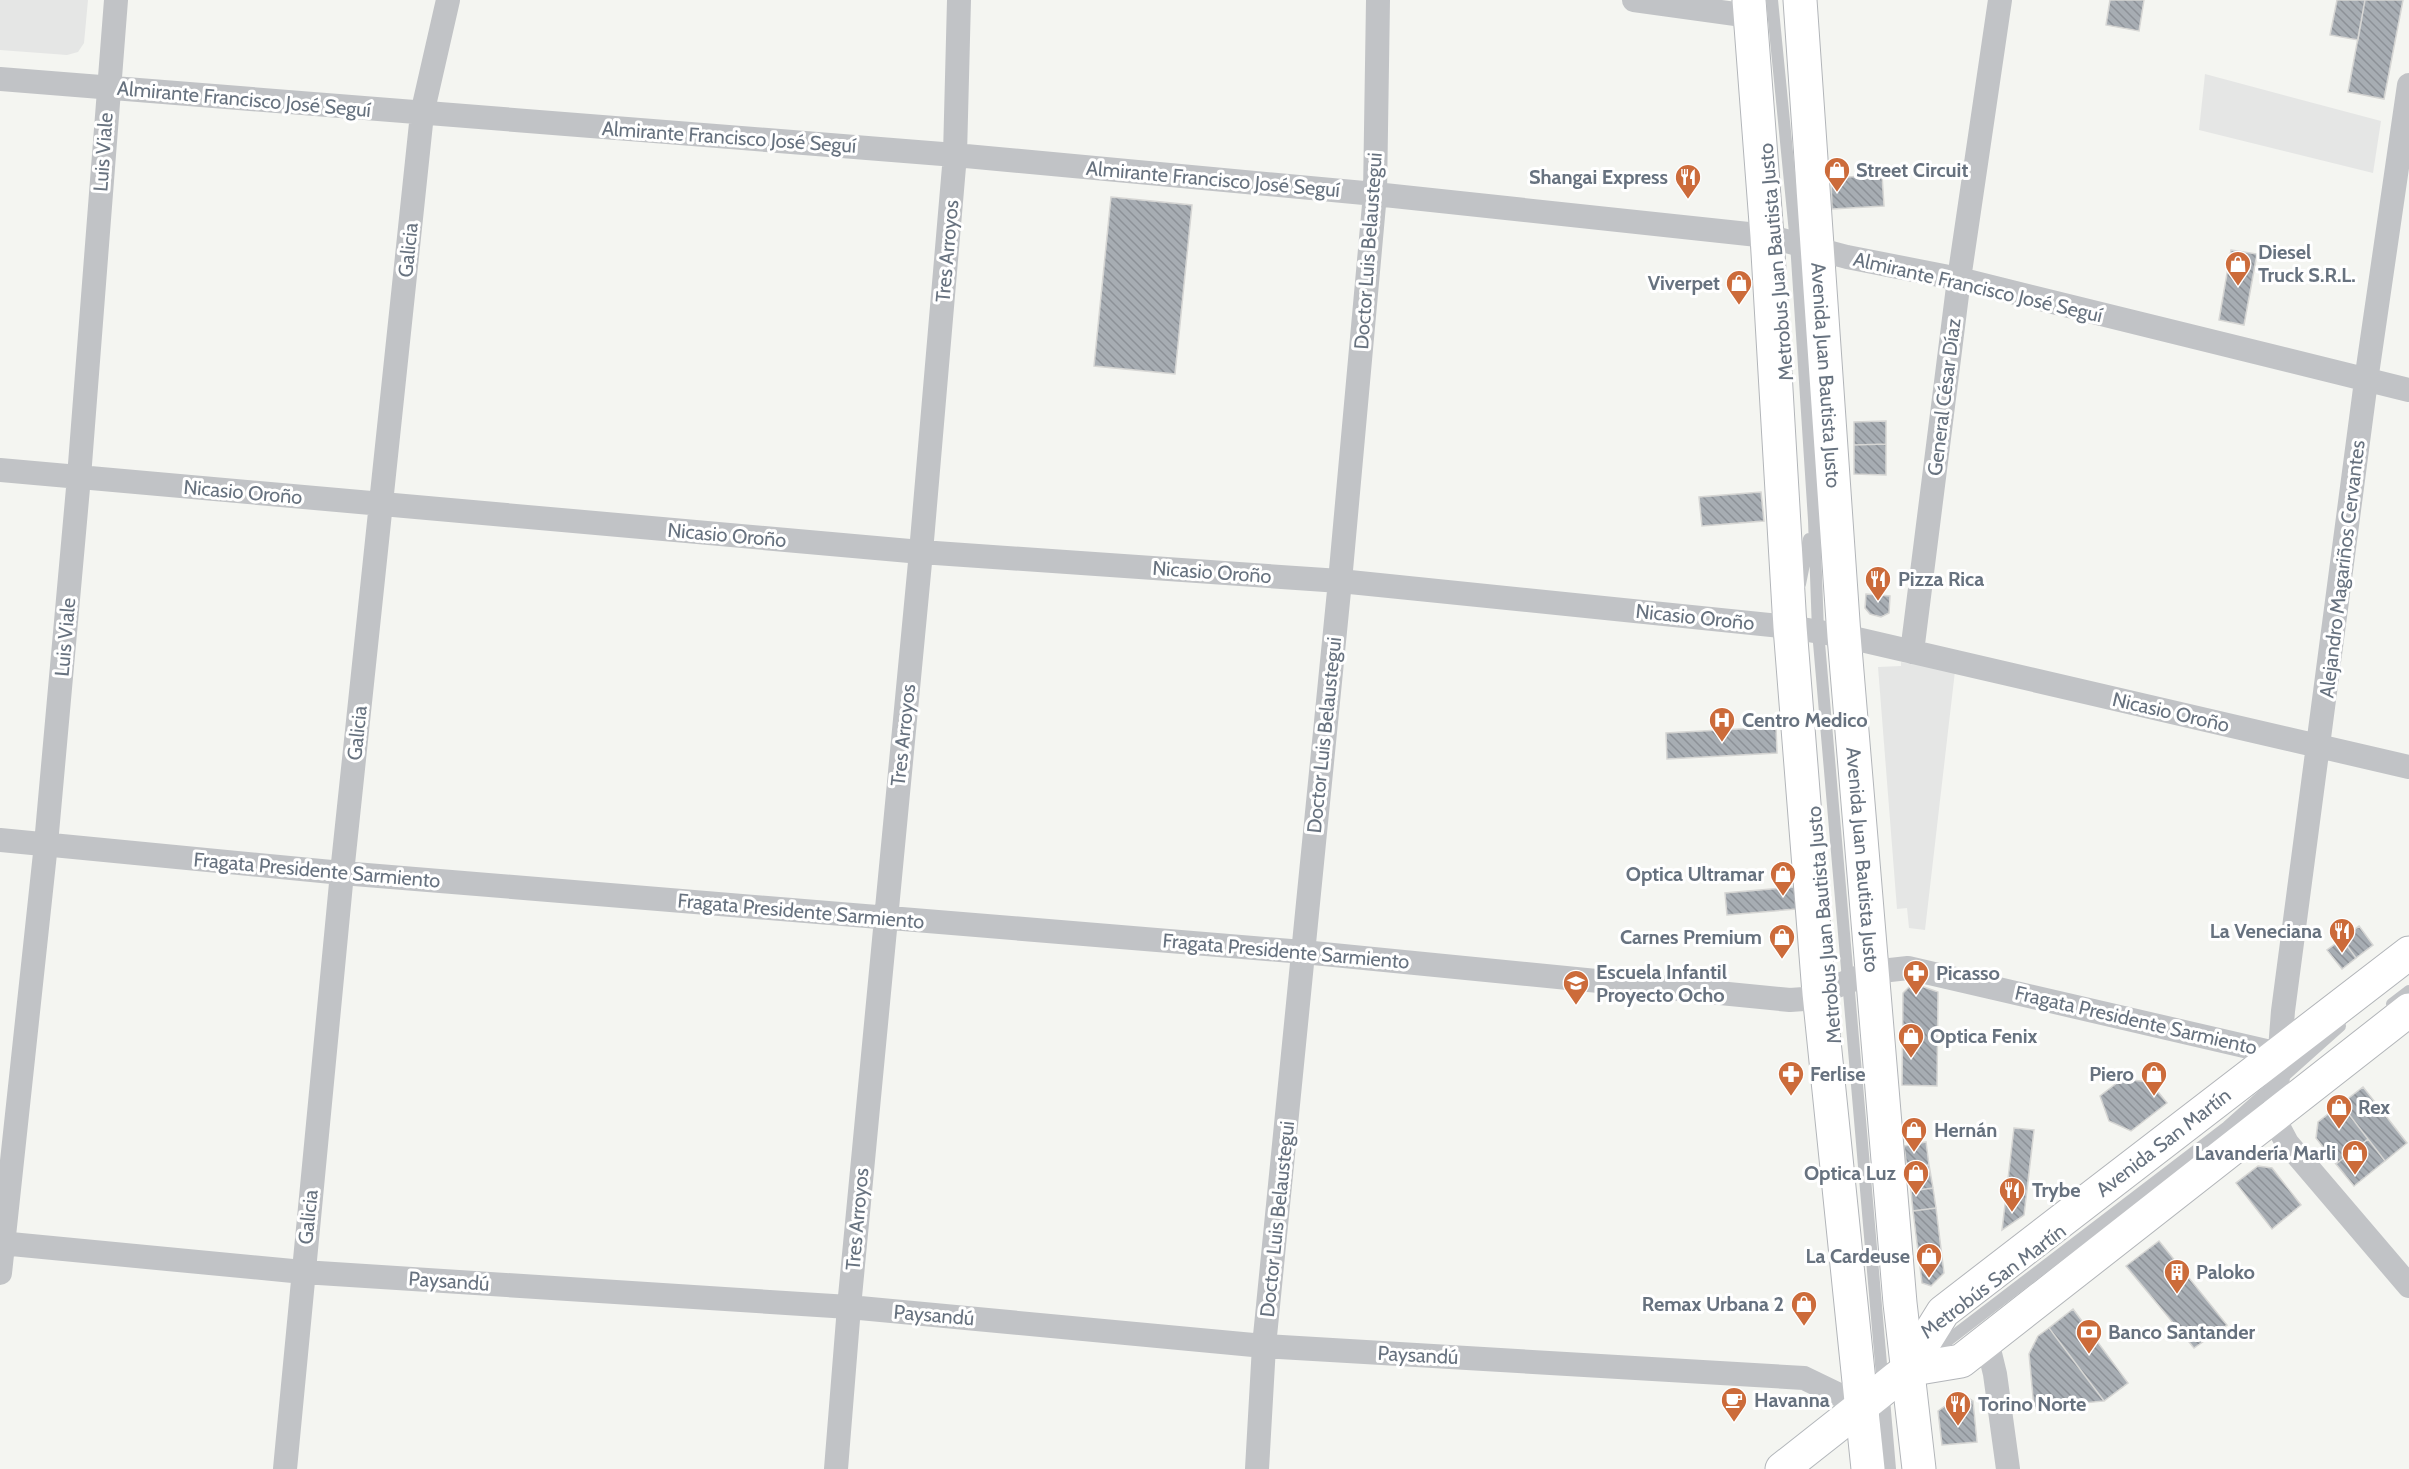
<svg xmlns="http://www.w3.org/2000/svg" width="2409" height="1469" viewBox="0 0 2409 1469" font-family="Cabin,sans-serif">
<defs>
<pattern id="building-back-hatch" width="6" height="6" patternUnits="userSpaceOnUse" patternTransform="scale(1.5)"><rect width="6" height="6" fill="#a7adb3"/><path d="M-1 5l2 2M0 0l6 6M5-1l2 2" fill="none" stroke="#8c9197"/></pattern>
</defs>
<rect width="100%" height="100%" fill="#f4f5f1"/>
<path fill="#e5e6e5" d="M 0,0 L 88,0 L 84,43 L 78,52 L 67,55 L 0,50 Z
M 2205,74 L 2381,121 L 2373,173 L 2199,130 Z
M 1901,662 L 1955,671 L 1925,930 L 1909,928 L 1907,908 L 1897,909 L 1878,667 L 1901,666 Z"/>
<path fill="url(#building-back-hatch)" stroke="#d6d6d4" stroke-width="1.5" d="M 2110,0 L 2144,0 L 2139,31 L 2106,25 Z
M 2337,0 L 2365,0 L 2358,40 L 2330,35 Z
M 2365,0 L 2403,0 L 2384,99 L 2348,92 Z
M 1882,175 L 1884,206 L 1832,209 L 1831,178 Z
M 1111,197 L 1192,205 L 1175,374 L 1094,366 Z
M 2231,250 L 2257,254 L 2244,325 L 2219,320 Z
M 1886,421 L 1886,444 L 1854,445 L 1854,422 Z
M 1886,444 L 1886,475 L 1854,474 L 1854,445 Z
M 1761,492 L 1764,521 L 1702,526 L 1699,497 Z
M 1866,594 L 1890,596 L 1889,613 L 1881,617 L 1870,614 L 1865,608 Z
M 1776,727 L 1777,753 L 1667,759 L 1666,733 Z
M 1794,887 L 1796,909 L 1727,915 L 1725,893 Z
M 2359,926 L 2373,945 L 2356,958 L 2342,939 Z
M 2342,939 L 2356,958 L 2342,969 L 2327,950 Z
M 1913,983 L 1938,992 L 1937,1086 L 1902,1085 L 1903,993 Z
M 2122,1079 L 2150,1082 L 2167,1103 L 2131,1131 L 2109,1121 L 2100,1096 Z
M 2363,1087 L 2407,1143 L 2385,1161 L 2341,1104 Z
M 2341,1104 L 2368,1139 L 2336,1164 L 2316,1138 L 2318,1122 Z
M 2014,1128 L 2034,1130 L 2024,1215 L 2002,1230 Z
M 2368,1139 L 2385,1161 L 2354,1186 L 2336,1164 Z
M 1926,1142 L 1929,1165 L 1907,1168 L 1904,1146 Z
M 1929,1165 L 1933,1188 L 1911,1191 L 1907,1168 Z
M 2258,1166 L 2272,1168 L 2301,1205 L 2272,1229 L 2236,1183 Z
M 1933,1188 L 1936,1208 L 1913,1211 L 1911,1191 Z
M 1936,1208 L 1944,1273 L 1931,1286 L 1922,1283 L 1913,1211 Z
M 2159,1241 L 2227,1325 L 2194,1348 L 2126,1266 Z
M 2073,1309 L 2128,1383 L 2104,1401 L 2049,1328 Z
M 2049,1328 L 2104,1401 L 2034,1408 L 2029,1354 L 2038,1336 Z
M 1962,1394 L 1973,1401 L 1977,1442 L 1942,1445 L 1938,1411 Z"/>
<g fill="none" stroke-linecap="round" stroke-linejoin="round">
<g stroke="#b3b7bb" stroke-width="35">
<path id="secondary" d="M 1782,1469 L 1862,1406"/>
</g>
<g stroke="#b2b5b9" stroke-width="35">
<g id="primary">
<path d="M 1749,0 L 1767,236 L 1790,627 L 1819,993 L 1868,1469"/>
<path id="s1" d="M 1800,0 L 1844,636 L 1900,1303 L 1919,1469"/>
<path d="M 1907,1370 L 1961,1361 L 2409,1010"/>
<path id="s2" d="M 1862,1406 L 1907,1370 L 1943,1312 L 2409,953"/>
</g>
</g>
<path stroke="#c1c3c6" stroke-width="12" d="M 1772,0 L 1796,243 L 1814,520 L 1818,631 L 1890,1469
M 1800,584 L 1809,539
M 2392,1004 L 2409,991
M 1930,1354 L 2227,1127 L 2340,1026"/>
<path stroke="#c1c3c6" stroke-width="24" d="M 1634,0 L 1750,16
M 0,79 L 955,155 L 1375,194 L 1767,236 L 1847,257 L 1959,279 L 2409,390
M 2409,85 L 2366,381 L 2283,1011 L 2275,1114 L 2279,1128 L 2287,1143 L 2409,1286
M 0,470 L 921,552 L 1340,581 L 1790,627 L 1844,636 L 2409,767
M 1912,652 L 1959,279 L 2000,0
M 0,840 L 342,873 L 1303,952 L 1790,1000 L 1804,999 L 1872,972 L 1908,968 L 2279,1054
M 0,1243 L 303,1272 L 849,1307 L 1264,1346 L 1804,1378 L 1862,1406
M 0,1273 L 46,844 L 79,477 L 116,0
M 1987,1341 L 1995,1374 L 2008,1469
M 285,1469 L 342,873 L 422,114 L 448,0
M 836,1469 L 849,1307 L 921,552 L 955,155 L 959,0
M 1257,1469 L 1264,1346 L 1340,581 L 1375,194 L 1378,0"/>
<use href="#secondary" stroke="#fff" stroke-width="33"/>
<use href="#primary" stroke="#fff" stroke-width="33"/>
</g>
<defs>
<g id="shop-pin" transform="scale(1.35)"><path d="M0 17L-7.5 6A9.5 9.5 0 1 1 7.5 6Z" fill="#cc6b3a" stroke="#fff"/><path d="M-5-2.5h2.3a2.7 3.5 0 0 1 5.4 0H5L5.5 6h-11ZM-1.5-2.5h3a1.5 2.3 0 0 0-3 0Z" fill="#fff"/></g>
<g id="restaurant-pin" transform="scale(1.35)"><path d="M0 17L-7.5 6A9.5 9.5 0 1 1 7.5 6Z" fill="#cc6b3a" stroke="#fff"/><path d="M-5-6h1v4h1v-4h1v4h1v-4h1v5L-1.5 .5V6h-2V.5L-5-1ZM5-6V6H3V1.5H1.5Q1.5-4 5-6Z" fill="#fff"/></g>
<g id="hospital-pin" transform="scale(1.35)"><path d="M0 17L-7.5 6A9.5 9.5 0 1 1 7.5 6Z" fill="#cc6b3a" stroke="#fff"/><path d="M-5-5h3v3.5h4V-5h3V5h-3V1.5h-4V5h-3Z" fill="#fff"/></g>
<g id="pharmacy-pin" transform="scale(1.35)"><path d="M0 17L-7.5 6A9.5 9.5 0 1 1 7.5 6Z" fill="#cc6b3a" stroke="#fff"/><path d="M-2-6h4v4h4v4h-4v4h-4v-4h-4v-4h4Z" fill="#fff"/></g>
<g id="school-pin" transform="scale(1.35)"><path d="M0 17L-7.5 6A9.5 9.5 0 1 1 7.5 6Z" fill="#cc6b3a" stroke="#fff"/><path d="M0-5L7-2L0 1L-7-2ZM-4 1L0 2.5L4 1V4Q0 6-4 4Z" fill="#fff"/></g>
<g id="building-pin" transform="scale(1.35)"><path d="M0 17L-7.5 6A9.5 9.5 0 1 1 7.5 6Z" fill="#cc6b3a" stroke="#fff"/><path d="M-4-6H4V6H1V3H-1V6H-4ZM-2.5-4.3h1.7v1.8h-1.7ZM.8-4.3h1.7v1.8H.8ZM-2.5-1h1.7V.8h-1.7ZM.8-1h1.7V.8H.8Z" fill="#fff"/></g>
<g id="bank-pin" transform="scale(1.35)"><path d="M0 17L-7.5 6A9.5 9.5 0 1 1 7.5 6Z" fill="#cc6b3a" stroke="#fff"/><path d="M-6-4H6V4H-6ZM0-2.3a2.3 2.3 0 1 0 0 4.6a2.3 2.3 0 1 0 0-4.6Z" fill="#fff"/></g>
<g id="cafe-pin" transform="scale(1.35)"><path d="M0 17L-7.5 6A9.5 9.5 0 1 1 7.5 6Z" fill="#cc6b3a" stroke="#fff"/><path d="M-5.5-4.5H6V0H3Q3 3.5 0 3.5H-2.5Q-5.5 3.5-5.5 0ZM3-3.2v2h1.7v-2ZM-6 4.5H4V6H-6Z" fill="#fff"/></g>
</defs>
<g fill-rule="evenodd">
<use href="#shop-pin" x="1837" y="170"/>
<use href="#restaurant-pin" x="1688" y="177"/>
<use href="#shop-pin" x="2238" y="264"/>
<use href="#shop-pin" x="1739" y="283"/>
<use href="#restaurant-pin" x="1878" y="579"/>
<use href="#hospital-pin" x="1722" y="720"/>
<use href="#shop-pin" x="1783" y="874"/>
<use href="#restaurant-pin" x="2342" y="931"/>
<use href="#shop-pin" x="1782" y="937"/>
<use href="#pharmacy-pin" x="1916" y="973"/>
<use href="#school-pin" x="1576" y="983"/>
<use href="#shop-pin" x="1911" y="1036"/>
<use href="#pharmacy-pin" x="1791" y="1074"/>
<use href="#shop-pin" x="2154" y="1074"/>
<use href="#shop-pin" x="2339" y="1107"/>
<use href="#shop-pin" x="1914" y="1130"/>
<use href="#shop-pin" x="2355" y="1153"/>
<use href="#shop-pin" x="1916" y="1173"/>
<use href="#restaurant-pin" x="2012" y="1190"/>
<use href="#shop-pin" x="1929" y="1256"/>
<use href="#building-pin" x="2177" y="1272"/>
<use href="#shop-pin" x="1804" y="1304"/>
<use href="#bank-pin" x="2089" y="1332"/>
<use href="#cafe-pin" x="1734" y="1400"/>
<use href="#restaurant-pin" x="1958" y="1404"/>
</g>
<g text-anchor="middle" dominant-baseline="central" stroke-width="6" stroke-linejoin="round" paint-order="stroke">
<g font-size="20" fill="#67727f" stroke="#fff">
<text transform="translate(244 99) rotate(5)">Almirante Francisco José Seguí</text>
<text transform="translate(729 137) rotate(4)">Almirante Francisco José Seguí</text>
<text transform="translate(103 152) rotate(-86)">Luis Viale</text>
<text transform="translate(1213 179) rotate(5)">Almirante Francisco José Seguí</text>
<text transform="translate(408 250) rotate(-84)">Galicia</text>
<text transform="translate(947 251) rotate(-85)">Tres Arroyos</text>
<text transform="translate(1368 251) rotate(-86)">Doctor Luis Belaustegui</text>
<text transform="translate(1776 262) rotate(-95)">Metrobus Juan Bautista Justo</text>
<text transform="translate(1978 287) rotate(13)">Almirante Francisco José Seguí</text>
<text stroke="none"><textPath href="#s1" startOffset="376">Avenida Juan Bautista Justo</textPath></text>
<text transform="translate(1944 397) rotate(-83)">General César Díaz</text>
<text transform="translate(243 492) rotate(5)">Nicasio Oroño</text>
<text transform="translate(727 535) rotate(5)">Nicasio Oroño</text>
<text transform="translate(2342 569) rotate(-83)">Alejandro Magariños Cervantes</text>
<text transform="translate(1212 572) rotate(4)">Nicasio Oroño</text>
<text transform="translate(1695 617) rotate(6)">Nicasio Oroño</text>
<text transform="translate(65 637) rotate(-85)">Luis Viale</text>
<text transform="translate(2171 712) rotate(13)">Nicasio Oroño</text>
<text transform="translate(357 733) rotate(-84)">Galicia</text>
<text transform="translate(903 735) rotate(-84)">Tres Arroyos</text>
<text transform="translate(1324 735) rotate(-84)">Doctor Luis Belaustegui</text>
<text stroke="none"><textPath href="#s1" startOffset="862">Avenida Juan Bautista Justo</textPath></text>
<text transform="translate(317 870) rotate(5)">Fragata Presidente Sarmiento</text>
<text transform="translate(801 911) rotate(5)">Fragata Presidente Sarmiento</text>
<text transform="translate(1824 925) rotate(-95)">Metrobus Juan Bautista Justo</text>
<text transform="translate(1286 951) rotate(5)">Fragata Presidente Sarmiento</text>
<text transform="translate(2136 1020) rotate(13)">Fragata Presidente Sarmiento</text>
<text stroke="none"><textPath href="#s2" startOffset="404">Avenida San Martín</textPath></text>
<text transform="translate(308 1217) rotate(-84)">Galicia</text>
<text transform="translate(857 1219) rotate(-85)">Tres Arroyos</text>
<text transform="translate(1277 1219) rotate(-84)">Doctor Luis Belaustegui</text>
<text transform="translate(449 1281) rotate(4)">Paysandú</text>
<text transform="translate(1993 1281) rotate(-37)">Metrobús San Martín</text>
<text transform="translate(934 1315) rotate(5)">Paysandú</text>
<text transform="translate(1418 1355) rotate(3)">Paysandú</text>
</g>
<g font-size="20" font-weight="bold" fill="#67727f" stroke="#fff" text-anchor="start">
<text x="1856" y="170">Street Circuit</text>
<text x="1668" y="177" text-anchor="end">Shangai Express</text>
<text x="2258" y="252">Diesel<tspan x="2258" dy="23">Truck S.R.L.</tspan></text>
<text x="1720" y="283" text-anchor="end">Viverpet</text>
<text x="1898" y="579">Pizza Rica</text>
<text x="1742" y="720">Centro Medico</text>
<text x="1764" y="874" text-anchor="end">Optica Ultramar</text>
<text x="2322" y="931" text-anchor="end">La Veneciana</text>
<text x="1762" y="937" text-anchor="end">Carnes Premium</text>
<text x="1596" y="972">Escuela Infantil<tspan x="1596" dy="23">Proyecto Ocho</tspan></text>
<text x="1936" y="973">Picasso</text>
<text x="1930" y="1036">Optica Fenix</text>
<text x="1810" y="1074">Ferlise</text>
<text x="2134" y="1074" text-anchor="end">Piero</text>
<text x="2358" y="1107">Rex</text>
<text x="1934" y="1130">Hernán</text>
<text x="2336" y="1153" text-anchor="end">Lavandería Marli</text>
<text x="1896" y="1173" text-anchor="end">Optica Luz</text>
<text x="2032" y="1190">Trybe</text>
<text x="1910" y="1256" text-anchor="end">La Cardeuse</text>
<text x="2196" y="1272">Paloko</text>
<text x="1784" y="1304" text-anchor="end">Remax Urbana 2</text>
<text x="2108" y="1332">Banco Santander</text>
<text x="1754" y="1400">Havanna</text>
<text x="1978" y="1404">Torino Norte</text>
</g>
</g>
</svg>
